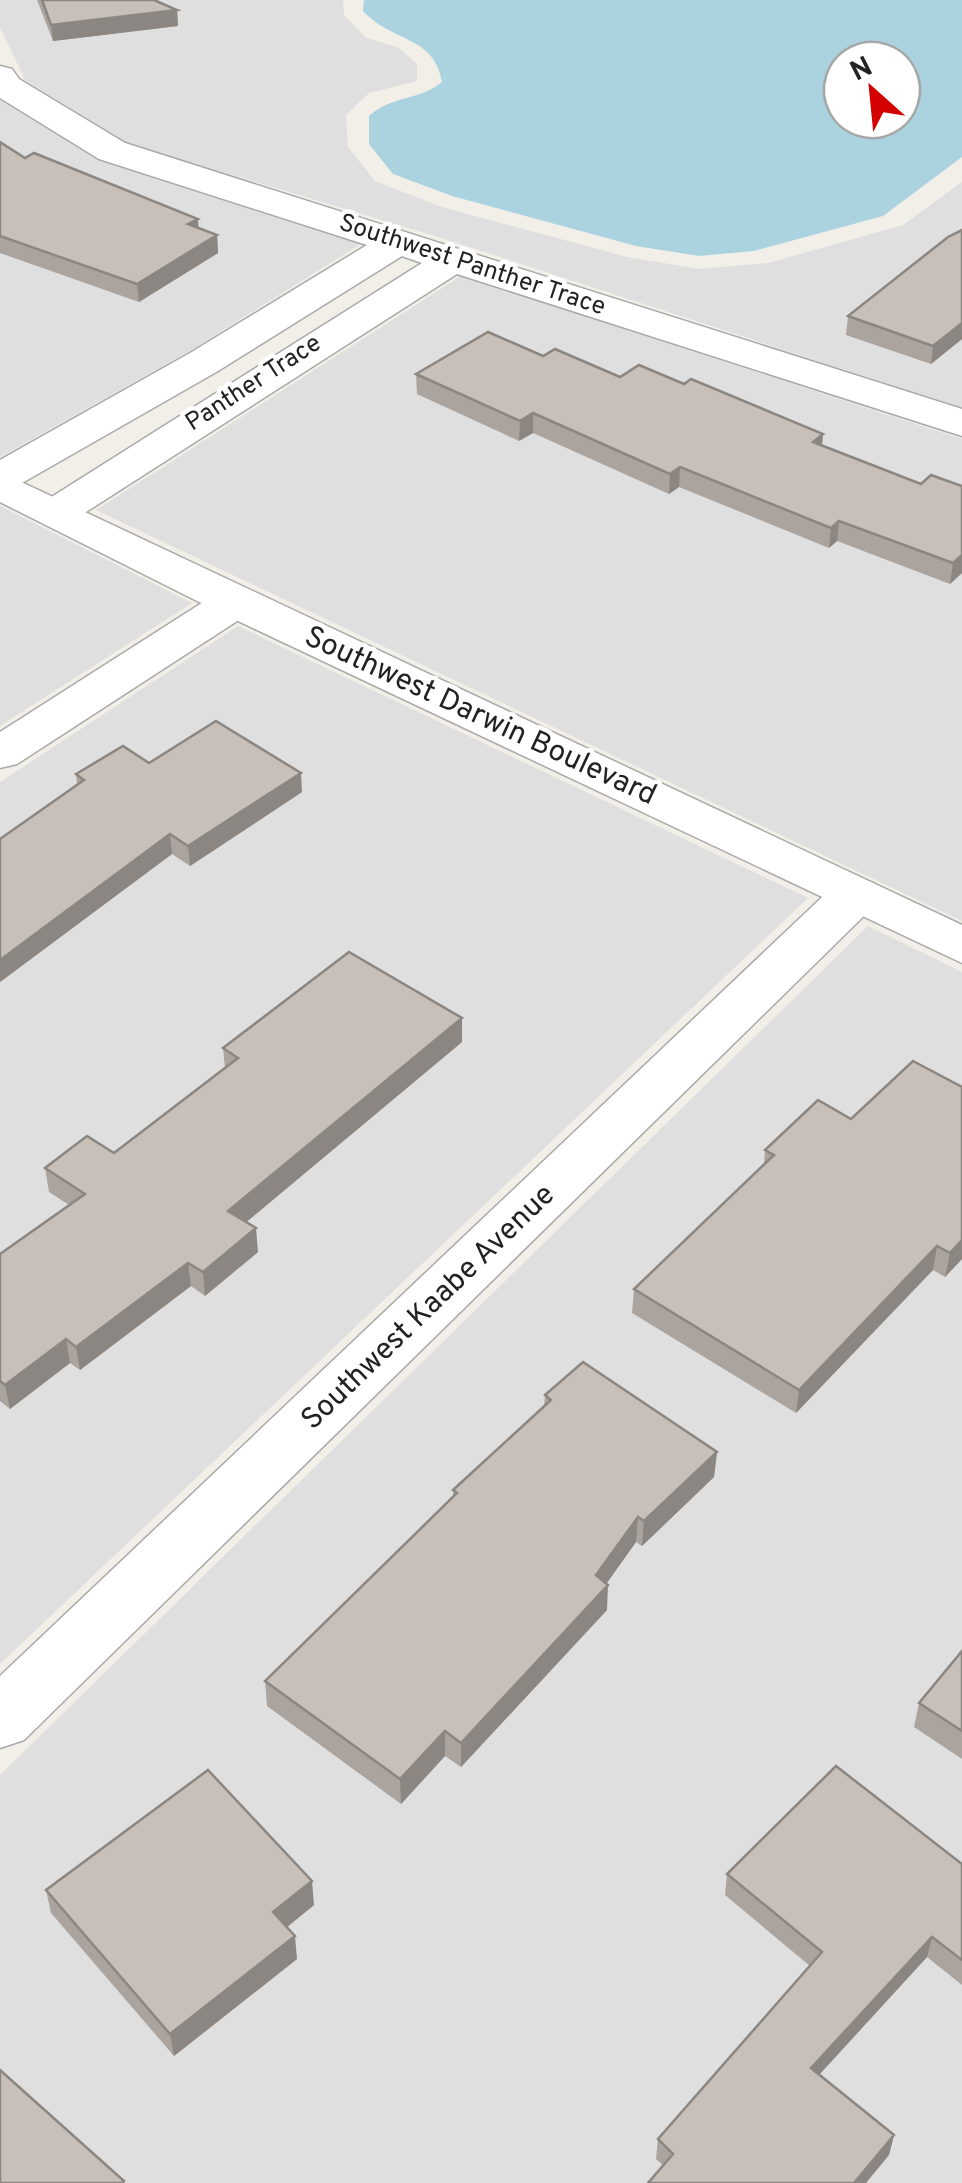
<svg xmlns="http://www.w3.org/2000/svg" width="962" height="2183" viewBox="0 0 962 2183" font-family="Overpass,sans-serif">
<rect width="100%" height="100%" fill="#f2efe9"/>
<path fill="#e0dfdf" d="M 0,0 L 343,0 L 344,15 L 365,37 L 399,48 L 417,64 L 417,81 L 369,93 L 346,115 L 348,147 L 375,181 L 442,207 L 627,257 L 700,269 L 768,263 L 903,225 L 962,182 L 962,408 L 451,241 L 127,143 L 25,80 L 0,27 Z
M 0,100 L 100,161 L 361,244 L 186,353 L 0,457 Z
M 461,276 L 962,439 L 962,921 L 96,510 Z
M 0,506 L 192,603 L 0,726 Z
M 238,626 L 808,898 L 0,1664 L 0,782 Z
M 868,926 L 962,972 L 962,2183 L 0,2183 L 0,1775 Z"/>
<path fill="#aad3df" fill-rule="evenodd" d="M 364,0 L 962,0 L 962,157 L 883,216 L 754,251 L 699,256 L 636,246 L 452,196 L 393,174 L 369,144 L 369,116 C 393,95 421,100 442,82 C 434,35 393,43 363,11 ZM 842,60 L 902,60 L 902,120 L 842,120 Z"/>
<g fill="none" stroke-linecap="round" stroke-linejoin="round">
<g stroke="#a9a9a9" stroke-width="3">
<path id="minor" d="M 0,66 L 12,69 L 19,79 L 125,143 L 962,409 L 962,436 L 457,274 L 72,521 L 57,525 L 42,521 L 35,512 L 42,503 L 422,263 L 402,256 L 218,371 L 15,487 L 0,491 L 0,460 L 190,353 L 367,245 L 99,159 L 0,98 Z
M 235,588 L 251,592 L 258,602 L 251,612 L 17,764 L 0,768 L 0,732 L 219,592 Z
M 855,878 L 873,883 L 881,895 L 873,907 L 24,1740 L 0,1748 L 0,1676 L 837,883 Z"/>
</g>
<g stroke="#a9a9a9" stroke-width="3">
<path id="tertiary" d="M 0,472 L 962,925 L 962,963 L 219,612 L 0,502 Z"/>
</g>
<use href="#minor" fill="#fff" fill-rule="evenodd"/>
<use href="#tertiary" fill="#fff" fill-rule="evenodd"/>
</g>
<path fill="#aba49e" d="M 37,0 L 154,0 L 177,10 L 178,26 L 53,41 Z
M 0,142 L 25,158 L 217,235 L 218,253 L 139,302 L 0,253 Z
M 962,230 L 962,339 L 931,364 L 846,335 L 848,316 Z
M 543,356 L 620,377 L 684,384 L 823,434 L 822,445 L 921,484 L 962,486 L 962,573 L 950,584 L 837,541 L 829,548 L 679,487 L 669,494 L 533,433 L 519,441 L 417,394 L 416,374 Z
M 149,763 L 302,792 L 190,866 L 172,854 L 0,982 L 0,839 L 77,784 L 76,774 Z
M 462,1042 L 246,1222 L 258,1252 L 205,1296 L 191,1286 L 80,1370 L 70,1363 L 10,1409 L 0,1401 L 0,1254 L 69,1205 L 49,1192 L 45,1168 L 114,1153 L 225,1068 L 223,1048 Z
M 962,1087 L 962,1259 L 945,1277 L 933,1270 L 796,1413 L 632,1313 L 634,1289 L 764,1165 L 765,1150 L 851,1119 Z
M 545,1395 L 717,1452 L 714,1477 L 642,1546 L 636,1542 L 607,1583 L 607,1610 L 461,1767 L 445,1756 L 401,1804 L 267,1706 L 265,1681 L 453,1497 L 453,1490 L 544,1407 Z
M 962,1651 L 962,1759 L 914,1727 L 919,1703 Z
M 962,1864 L 962,1985 L 927,1957 L 819,2075 L 894,2135 L 889,2155 L 663,2165 L 656,2159 L 658,2139 L 810,1966 L 725,1895 L 727,1874 Z
M 46,1890 L 314,1905 L 287,1927 L 297,1959 L 174,2056 L 51,1913 Z"/>
<path fill="#8b8681" d="M 177,10 L 178,26 L 53,41 L 51,25 Z
M 198,219 L 199,236 L 188,224 Z
M 217,235 L 218,253 L 139,302 L 137,284 Z
M 962,323 L 962,339 L 931,364 L 933,346 Z
M 533,413 L 533,433 L 519,441 L 520,421 Z
M 823,434 L 821,454 L 813,442 Z
M 680,467 L 679,487 L 669,494 L 670,474 Z
M 839,521 L 837,541 L 829,548 L 831,528 Z
M 962,555 L 962,573 L 950,584 L 953,563 Z
M 301,773 L 302,792 L 190,866 L 188,846 Z
M 170,834 L 172,854 L 0,982 L 0,960 Z
M 462,1018 L 462,1042 L 231,1235 L 228,1211 Z
M 256,1228 L 258,1252 L 205,1296 L 203,1272 Z
M 962,1240 L 962,1259 L 945,1277 L 950,1253 Z
M 937,1246 L 933,1270 L 796,1413 L 799,1390 Z
M 188,1263 L 191,1286 L 80,1370 L 76,1347 Z
M 66,1339 L 70,1363 L 10,1409 L 5,1385 Z
M 717,1452 L 714,1477 L 642,1546 L 644,1521 Z
M 638,1517 L 636,1542 L 596,1598 L 608,1585 L 607,1610 L 461,1767 L 461,1743 L 596,1575 Z
M 445,1731 L 445,1756 L 401,1804 L 400,1779 Z
M 312,1881 L 314,1905 L 276,1936 L 273,1912 Z
M 295,1936 L 297,1959 L 174,2056 L 170,2034 Z
M 932,1937 L 927,1957 L 807,2088 L 811,2068 Z
M 894,2135 L 889,2155 L 866,2183 L 854,2183 Z"/>
<path fill="#c7bfb8" stroke="#8b8681" stroke-width="2.5" d="M 42,0 L 154,0 L 177,10 L 51,25 Z
M 0,142 L 25,158 L 34,153 L 198,219 L 188,224 L 217,235 L 137,284 L 0,236 Z
M 962,230 L 962,323 L 933,346 L 848,316 L 948,237 Z
M 488,332 L 543,356 L 555,349 L 620,377 L 639,365 L 684,384 L 691,379 L 823,434 L 813,442 L 921,484 L 931,475 L 962,486 L 962,555 L 953,563 L 839,521 L 831,528 L 680,467 L 670,474 L 533,413 L 520,421 L 416,374 Z
M 216,721 L 301,773 L 188,846 L 170,834 L 0,960 L 0,839 L 84,780 L 76,774 L 123,746 L 149,763 Z
M 349,952 L 462,1018 L 228,1211 L 256,1228 L 203,1272 L 188,1263 L 76,1347 L 66,1339 L 5,1385 L 0,1381 L 0,1254 L 85,1194 L 45,1168 L 87,1136 L 114,1153 L 238,1058 L 223,1048 Z
M 913,1061 L 962,1087 L 962,1240 L 950,1253 L 937,1246 L 799,1390 L 634,1289 L 774,1155 L 765,1150 L 818,1100 L 851,1119 Z
M 583,1362 L 717,1452 L 644,1521 L 638,1517 L 596,1575 L 608,1585 L 461,1743 L 445,1731 L 400,1779 L 265,1681 L 457,1493 L 453,1490 L 551,1400 L 545,1395 Z
M 962,1651 L 962,1731 L 919,1703 Z
M 836,1766 L 962,1864 L 962,1960 L 932,1937 L 811,2068 L 894,2135 L 854,2183 L 648,2183 L 673,2154 L 658,2139 L 822,1952 L 727,1874 Z
M 208,1770 L 312,1881 L 273,1912 L 295,1936 L 170,2034 L 46,1890 Z
M 0,2070 L 124,2181 L 122,2183 L 0,2183 Z"/>
<g text-anchor="middle" dominant-baseline="central" stroke-width="9" stroke-linejoin="round" paint-order="stroke">
<g font-size="25" fill="#222" stroke="#fff">
<text transform="translate(472 266) rotate(18)">Southwest Panther Trace</text>
<text transform="translate(254 384) rotate(-33)">Panther Trace</text>
</g>
<g font-size="30" fill="#222" stroke="#fff">
<text transform="translate(480 717) rotate(25)">Southwest Darwin Boulevard</text>
<text transform="translate(429 1308) rotate(-44)">Southwest Kaabe Avenue</text>
</g>
</g>
<g transform="translate(872 90) rotate(333)"><circle r="48" fill="#ffffff" stroke="#a7a7a7" stroke-width="2.5"/>
<path d="M0-8L18 38L0 25L-18 38Z" fill="#d40000"/>
<text y="-15" font-size="28" font-weight="bold" text-anchor="middle" fill="#222222">N</text>
</g>
</svg>
